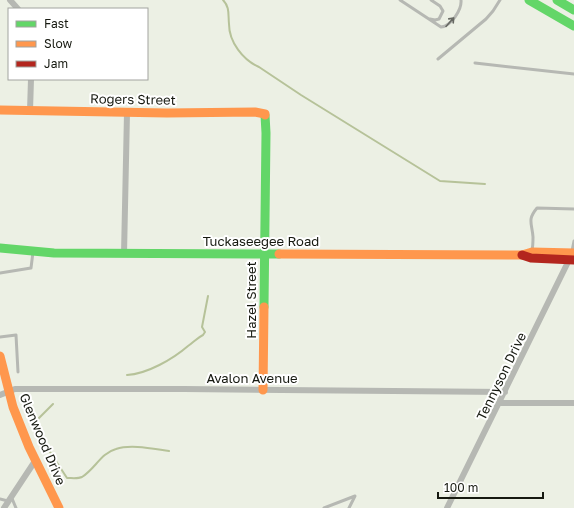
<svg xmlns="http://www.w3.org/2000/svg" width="574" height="508" viewBox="0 0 574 508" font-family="'Golos Text',sans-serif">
<rect width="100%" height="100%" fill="#ecf0e4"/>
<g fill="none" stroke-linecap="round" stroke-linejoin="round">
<path stroke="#b6c299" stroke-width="2" d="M 223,0 C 230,7 228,15 229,24 C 229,42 243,60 259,67 L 301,95 L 440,181 L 485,184
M 127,375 C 147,374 173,359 188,346 C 194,342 197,338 203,335 L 205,332 L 202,327 L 208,296
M 53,404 L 34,423 L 35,429 L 67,478 C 72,478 78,479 82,477 C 95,469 101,453 116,449 C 131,444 154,449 169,451"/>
<path stroke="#b6b8b3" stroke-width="3" d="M 400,0 L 441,27 C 451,26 462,10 461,0
M 430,19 L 435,20 L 439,19 L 443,11 L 440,6 L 431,0
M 438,59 L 486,19 L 493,11 L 500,0
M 475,63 L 574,74
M 532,250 C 533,246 533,241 533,237 C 532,223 527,220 537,208 L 574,209
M 572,251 L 574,241
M 0,273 L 31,268 L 33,252
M 0,337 L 16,335 L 18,372
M 11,496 L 16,508
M 0,499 L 8,501
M 324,508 L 355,496 L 349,508"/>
<path stroke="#b6b8b3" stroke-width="6" d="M 10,0 L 18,9
M 30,111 L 31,79
M 124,254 L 127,113
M 0,395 L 15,389 L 184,389 L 505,392
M 500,403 L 574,403
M 4,508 L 35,461
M 447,508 L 570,258"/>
<path stroke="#63d668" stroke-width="9" d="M 529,0 L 574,26
M 557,0 L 574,10
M 0,248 L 54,253 L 279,254
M 264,307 L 266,133 L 265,115"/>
<path stroke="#ff974d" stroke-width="9" d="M 0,110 L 167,113 L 255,112 L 265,114 L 265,115
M 279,254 L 522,255 L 532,252 L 574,253
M 0,356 L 13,407 L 29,447 L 59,508
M 263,390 L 264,307"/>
<path stroke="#b3261e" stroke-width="9" d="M 522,255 L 531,258 L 574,260"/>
</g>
<defs><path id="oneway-shaft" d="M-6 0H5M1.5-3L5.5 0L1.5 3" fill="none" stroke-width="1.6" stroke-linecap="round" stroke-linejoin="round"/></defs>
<use stroke="#666862" href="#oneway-shaft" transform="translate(450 22) rotate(-48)"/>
<g text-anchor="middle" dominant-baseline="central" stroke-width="4" stroke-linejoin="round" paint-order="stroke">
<g font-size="13" fill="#161910" stroke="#fff">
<text transform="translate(133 99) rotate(1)">Rogers Street</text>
<text x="261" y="241">Tuckaseegee Road</text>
<text transform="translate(251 300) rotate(-90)">Hazel Street</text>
<text transform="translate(501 376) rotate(-64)">Tennyson Drive</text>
<text x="252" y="378">Avalon Avenue</text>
<text transform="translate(43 439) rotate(67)">Glenwood Drive</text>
</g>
</g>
<rect x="8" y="8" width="140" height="72" fill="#ffffff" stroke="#a2a39f"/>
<rect x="16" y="21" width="20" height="6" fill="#63d668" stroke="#a2a39f"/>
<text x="44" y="28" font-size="12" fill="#161910">Fast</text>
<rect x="16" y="41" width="20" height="6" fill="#ff974d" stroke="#a2a39f"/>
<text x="44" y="48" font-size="12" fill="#161910">Slow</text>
<rect x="16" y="61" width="20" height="6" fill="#b3261e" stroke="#a2a39f"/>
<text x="44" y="68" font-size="12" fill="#161910">Jam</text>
<path d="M438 492v6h105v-6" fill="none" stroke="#161910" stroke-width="2"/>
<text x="444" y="492" font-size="12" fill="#161910" stroke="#ffffff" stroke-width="3" paint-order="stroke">100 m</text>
</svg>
